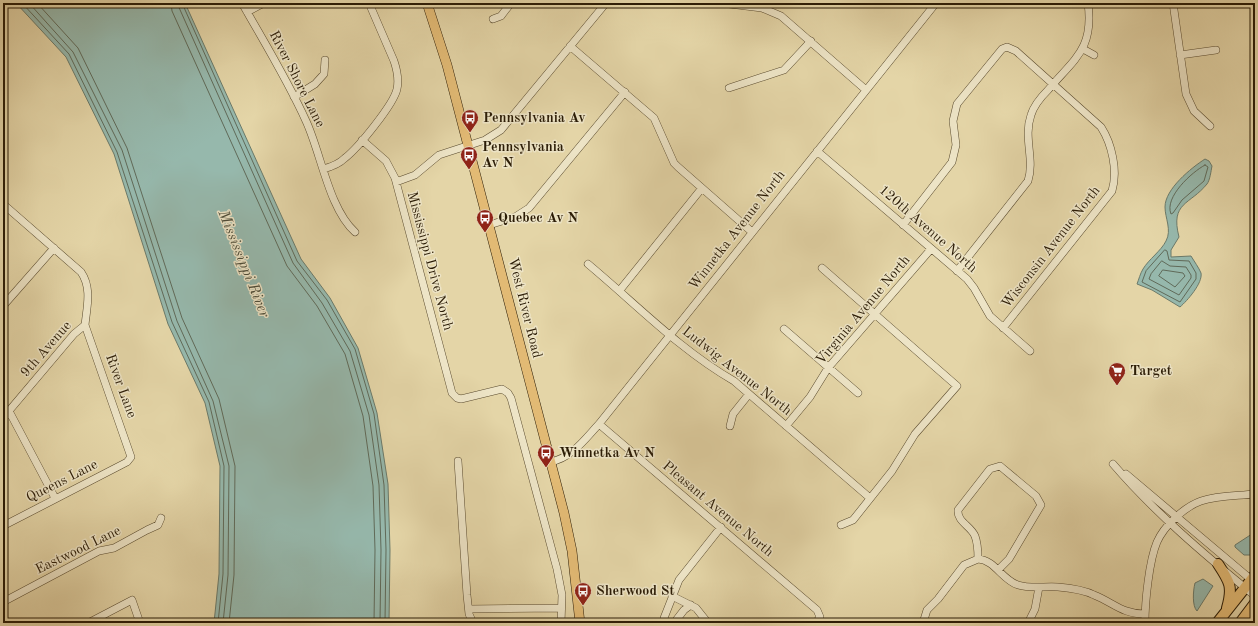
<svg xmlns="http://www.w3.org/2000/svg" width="1258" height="626" viewBox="0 0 1258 626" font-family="'Old Standard TT',serif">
<rect width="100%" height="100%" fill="#e4d5a7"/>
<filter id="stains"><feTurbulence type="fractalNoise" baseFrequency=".005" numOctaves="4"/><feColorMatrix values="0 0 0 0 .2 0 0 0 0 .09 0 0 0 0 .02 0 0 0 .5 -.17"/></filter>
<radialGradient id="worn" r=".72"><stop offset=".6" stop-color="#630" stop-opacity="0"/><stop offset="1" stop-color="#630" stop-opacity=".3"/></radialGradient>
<path fill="#96b8ac" stroke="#6b7a6a" d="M 16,3 L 185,3 L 301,259 L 330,298 L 358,348 L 377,413 L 388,484 L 390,550 L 389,623 L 214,623 L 219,574 L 220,466 L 205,403 L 168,324 L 114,154 L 66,57 Z
M 1205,159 L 1209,161 L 1212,166 C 1211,171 1210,180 1207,184 C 1190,205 1170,202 1179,237 L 1171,250 L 1171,257 L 1191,256 C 1194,261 1199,268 1201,273 C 1203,283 1187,301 1180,307 L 1152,290 L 1137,284 C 1139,279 1140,274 1143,269 C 1149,259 1161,251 1166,241 C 1172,230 1165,218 1165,207 C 1165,189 1191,168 1205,159 Z
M 1255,532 L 1255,550 L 1250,555 L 1244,555 L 1235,547 L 1235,545 Z
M 1203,579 L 1213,586 L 1197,611 C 1192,606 1193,591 1195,583 Z"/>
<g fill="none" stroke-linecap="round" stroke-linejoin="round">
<path stroke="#606a59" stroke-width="1" d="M 22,3 L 69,54 L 117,152 L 172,322 L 209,402 L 224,466 L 223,574 L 218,623
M 29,3 L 73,52 L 122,150 L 177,321 L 213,401 L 229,466 L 228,575 L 223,623
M 37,3 L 78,48 L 127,148 L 182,318 L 219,399 L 235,466 L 234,575 L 229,623
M 171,3 L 172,11 L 287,266 L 317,306 L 345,354 L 363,416 L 373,486 L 375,550 L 374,623
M 177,3 L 293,263 L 322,303 L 350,351 L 369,415 L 379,485 L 381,550 L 380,623
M 182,3 L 297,261 L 327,300 L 355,349 L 374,414 L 384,485 L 386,550 L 385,623
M 1205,165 L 1208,167 L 1204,181 L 1182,200 L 1173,213 L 1171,214 C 1164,197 1192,172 1205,165 Z
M 1165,250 L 1167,251 L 1169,260 L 1189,261 L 1196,273 L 1196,279 L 1180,302 L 1142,282 L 1146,271 Z
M 1162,261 L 1170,266 L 1186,267 L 1191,275 L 1191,278 L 1179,295 L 1149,279 L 1151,274 Z
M 1163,270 L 1183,273 L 1185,276 L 1175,287 L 1159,276 Z"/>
<g stroke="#594a2e" stroke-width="8">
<path id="minor" d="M 242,3 C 264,42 288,81 306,121 C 321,153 329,209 355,232
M 721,3 L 762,8 L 781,16 L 866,90
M 1173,3 L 1186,94 L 1194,111 L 1210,126
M 247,12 L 264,3
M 493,19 L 501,16 L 511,3
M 570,46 L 654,118 L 674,163 L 678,167 L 752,232
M 1083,49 L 1094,55
M 1180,55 L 1216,50
M 729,88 L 784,70 L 811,41
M 294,97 L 315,84 L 324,74 L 325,60
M 362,140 L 386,161 L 395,178 L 452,393 L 457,398 L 461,399 L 502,389 L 508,393 L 511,398 L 557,569 L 562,595 L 561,623
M 817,151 L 967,279 L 974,288 L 990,316 L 1030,351
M 323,169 C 331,167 339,164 345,158 C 358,148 394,104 397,89 C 399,80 397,70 394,61 L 369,3
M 396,182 L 415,175 L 439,155 L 485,140 L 501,130 L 606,3
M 3,204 L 81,272 C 92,288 87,306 85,325 L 74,334 L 3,418
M 489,225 L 515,217 L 529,208 L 625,92
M 903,225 L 952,162 L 956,145 L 953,121 L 957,104 L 1002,49 L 1007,47 L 1016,51 L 1101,127 C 1112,144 1118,171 1112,191 L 1003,328
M 588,264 C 636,304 680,350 734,381 L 870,498
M 822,268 L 957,386 L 915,434 L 892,471 L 853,520 L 841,525
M 957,271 L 1028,181 C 1035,159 1023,138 1031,115 C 1034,105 1041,97 1048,90 C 1075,58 1094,49 1088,3
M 620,290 L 702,188
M 3,306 L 54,248
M 784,329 L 858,393
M 9,411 L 55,498
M 599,424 L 817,610 L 820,617 L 816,623
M 730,426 L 733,414 L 749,394
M 786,426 L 810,397 L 828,368 L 931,249
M 458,461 L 467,595 L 469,614 L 473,623
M 550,462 C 572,458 585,439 599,424 L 936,3
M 1113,464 C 1155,513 1205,555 1255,596
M 1126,474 L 1254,582
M 3,526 L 127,462 L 131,457 L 85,325
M 978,559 C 978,551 978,544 975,536 C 971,526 957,522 958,510 L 990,469 L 1000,466 L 1036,496 L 1041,505 L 1009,559 L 998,570
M 672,596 L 696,608 L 708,623
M 3,602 L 99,551 L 114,548 L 147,530 L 158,525 L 161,518
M 469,609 L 561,608
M 3,622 L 4,623
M 88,623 L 132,600 L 140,623
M 667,623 L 664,618 L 679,580 L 721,527
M 674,623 L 684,610 L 691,605
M 923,623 L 927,610 L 938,599 L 964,565 L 978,559 C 995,560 1002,580 1018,585 C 1031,589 1045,586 1058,587 C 1070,588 1084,590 1094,595 C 1114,603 1122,614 1145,614
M 1028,623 L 1035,609 L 1039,587
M 1145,623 C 1145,602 1149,561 1157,542 C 1164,526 1184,507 1201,501 C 1218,495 1237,496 1255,494"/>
</g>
<g stroke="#2b1c06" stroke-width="10">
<path id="major" d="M 427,3 L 447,65 L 564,513 L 572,551 L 580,623"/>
</g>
<g stroke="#2b1c06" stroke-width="12">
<path id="highway" d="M 1218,564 C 1230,582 1233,587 1227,608
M 1217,623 L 1255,575
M 1240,623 L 1255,603"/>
</g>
<use href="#minor" stroke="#ede4c6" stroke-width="7"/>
<use href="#major" stroke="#e2ba74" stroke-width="9"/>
<use href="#highway" stroke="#e2ba74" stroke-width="10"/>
</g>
<defs>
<g id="bus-pin" transform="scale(0.9)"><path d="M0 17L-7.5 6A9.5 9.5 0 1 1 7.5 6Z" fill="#8f2418" stroke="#ede4c6"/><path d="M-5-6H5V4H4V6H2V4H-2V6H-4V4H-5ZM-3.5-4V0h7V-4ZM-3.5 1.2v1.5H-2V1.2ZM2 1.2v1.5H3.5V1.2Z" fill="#fff"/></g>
<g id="supermarket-pin" transform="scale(0.9)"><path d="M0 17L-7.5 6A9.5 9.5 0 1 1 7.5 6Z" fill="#8f2418" stroke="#ede4c6"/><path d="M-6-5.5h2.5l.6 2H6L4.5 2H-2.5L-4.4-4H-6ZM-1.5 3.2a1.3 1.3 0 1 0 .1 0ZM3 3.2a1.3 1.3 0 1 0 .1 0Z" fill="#fff"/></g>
</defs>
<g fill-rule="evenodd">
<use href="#bus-pin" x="470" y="118"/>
<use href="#bus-pin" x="469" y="155"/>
<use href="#bus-pin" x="485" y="218"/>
<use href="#supermarket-pin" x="1117" y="371"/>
<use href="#bus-pin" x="546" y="453"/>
<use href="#bus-pin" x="583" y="591"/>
</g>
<g text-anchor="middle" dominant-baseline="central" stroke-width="3" stroke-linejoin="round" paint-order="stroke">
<g font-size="14" fill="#2b1c06" stroke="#ede4c6">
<text transform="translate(297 79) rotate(63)">River Shore Lane</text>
<text transform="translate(928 229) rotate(41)">120th Avenue North</text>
<text transform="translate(737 230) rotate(-52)">Winnetka Avenue North</text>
<text transform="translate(1051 247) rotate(-52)">Wisconsin Avenue North</text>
<text transform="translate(430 261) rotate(75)">Mississippi Drive North</text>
<text transform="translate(525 308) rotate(76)">West River Road</text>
<text transform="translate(863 310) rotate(-50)">Virginia Avenue North</text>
<text transform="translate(46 349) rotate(-49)">9th Avenue</text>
<text transform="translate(737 371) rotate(38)">Ludwig Avenue North</text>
<text transform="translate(121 386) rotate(70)">River Lane</text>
<text transform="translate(62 481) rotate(-27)">Queens Lane</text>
<text transform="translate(718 509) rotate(40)">Pleasant Avenue North</text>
<text transform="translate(78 550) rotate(-26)">Eastwood Lane</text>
</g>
<g font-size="14" font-weight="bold" fill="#2b1c06" stroke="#ede4c6" text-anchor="start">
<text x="483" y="118">Pennsylvania Av</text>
<text x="482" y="147">Pennsylvania<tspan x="482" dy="16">Av N</tspan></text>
<text x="498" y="218">Quebec Av N</text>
<text x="1130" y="371">Target</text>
<text x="559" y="453">Winnetka Av N</text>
<text x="596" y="591">Sherwood St</text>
</g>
<g font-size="15" font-style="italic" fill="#4b4b38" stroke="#ede4c6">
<text transform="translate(243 264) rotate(68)">Mississippi River</text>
</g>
</g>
<rect width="1258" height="626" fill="none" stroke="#e4d5a7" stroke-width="16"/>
<rect x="4" y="4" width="1250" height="618" fill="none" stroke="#2b1c06" stroke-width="2"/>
<rect x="8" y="8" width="1242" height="610" fill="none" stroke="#2b1c06"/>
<rect width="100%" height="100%" filter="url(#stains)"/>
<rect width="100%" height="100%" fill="url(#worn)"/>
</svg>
